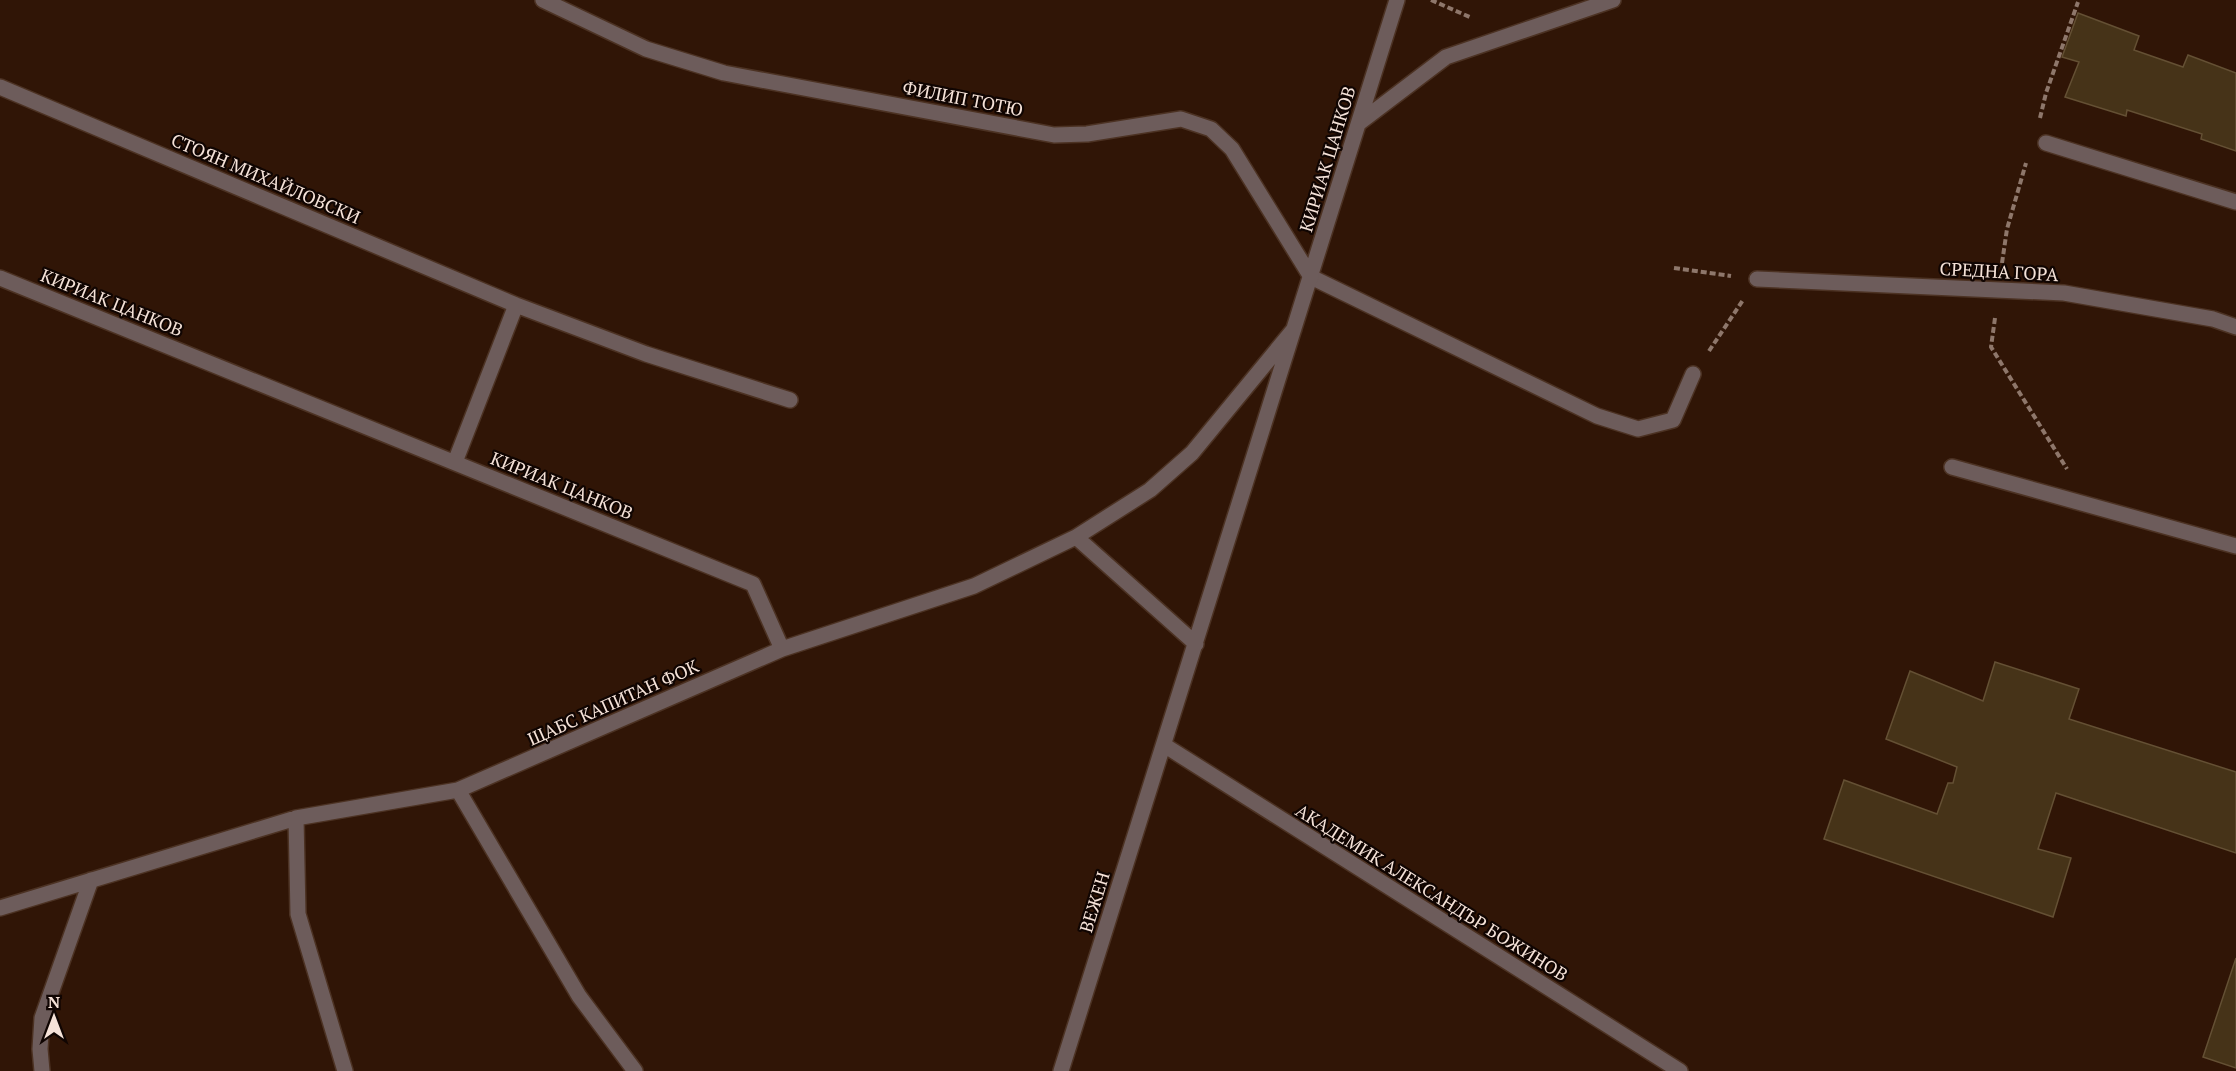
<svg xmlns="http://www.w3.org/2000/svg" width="2236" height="1071" viewBox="0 0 2236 1071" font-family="'PT Serif',serif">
<rect width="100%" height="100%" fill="#301506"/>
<path fill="#463318" stroke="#645034" stroke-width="1.5" d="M 2078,13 L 2139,36 L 2134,50 L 2183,67 L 2188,55 L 2236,73 L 2236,151 L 2201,139 L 2202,134 L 2127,110 L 2126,116 L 2065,97 L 2079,62 L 2062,57 Z
M 1995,662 L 2079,689 L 2069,719 L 2236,772 L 2236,853 L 2056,793 L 2038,849 L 2071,858 L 2053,917 L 1824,839 L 1844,780 L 1937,814 L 1948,783 L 1953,783 L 1957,767 L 1886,739 L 1910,671 L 1983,701 Z
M 2236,958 L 2236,1068 L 2203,1057 Z"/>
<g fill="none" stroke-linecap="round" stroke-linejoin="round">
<g stroke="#4c3223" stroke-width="18">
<path id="lane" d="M 2046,143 L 2236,202
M 1311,277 L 1597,416 L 1638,429 L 1673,420 L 1693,374
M 1952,467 L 2236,546"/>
</g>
<g stroke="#4c3223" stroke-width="18">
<path id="street" d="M 543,0 L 646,49 L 724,73 L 1054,135 L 1087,134 L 1181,119 L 1211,129 L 1232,149 L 1311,277
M 0,87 L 516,305 L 646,354 L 790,400
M 1359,123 L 1446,57 L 1613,0
M 0,278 L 753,584 L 782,649
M 1757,279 L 2064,293 L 2213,319 L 2236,327
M 455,462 L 516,305
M 1076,537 L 1196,644
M 1164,745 L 1680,1071
M 458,790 L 579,996 L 635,1071
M 296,818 L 298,914 L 345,1071
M 0,908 L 296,818 L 458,790 L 782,649 L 974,586 L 1076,537 L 1150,490 L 1192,453 L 1294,329
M 42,1071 L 40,1049 L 42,1018 L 91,880
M 1061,1071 L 1397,0"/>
</g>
<path stroke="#8e776b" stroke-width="4" stroke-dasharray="6 3" stroke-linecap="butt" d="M 1431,0 L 1472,18
M 2040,118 L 2046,93 L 2078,2
M 2002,263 L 2007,229 L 2026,163
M 1674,268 L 1731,276
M 1995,318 L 1991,347 L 2067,469
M 1709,351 L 1743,300"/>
<use href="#lane" stroke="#6d5c5b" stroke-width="15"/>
<use href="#street" stroke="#6d5c5b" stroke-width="15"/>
</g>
<g text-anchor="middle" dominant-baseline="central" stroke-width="4.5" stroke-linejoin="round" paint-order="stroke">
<g font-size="18" fill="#f5e2d8" stroke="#100502">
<text transform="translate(963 98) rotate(11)">ФИЛИП ТОТЮ</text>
<text transform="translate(1327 159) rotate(-73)">КИРИАК ЦАНКОВ</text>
<text transform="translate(266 178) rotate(23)">СТОЯН МИХАЙЛОВСКИ</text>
<text transform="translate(1999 271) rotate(3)">СРЕДНА ГОРА</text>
<text transform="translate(112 302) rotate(22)">КИРИАК ЦАНКОВ</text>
<text transform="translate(562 485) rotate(22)">КИРИАК ЦАНКОВ</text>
<text transform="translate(613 702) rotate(-24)">ЩАБС КАПИТАН ФОК</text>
<text transform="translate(1432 892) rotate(32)">АКАДЕМИК АЛЕКСАНДЪР БОЖИНОВ</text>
<text transform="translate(1094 902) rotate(-73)">ВЕЖЕН</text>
</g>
</g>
<g transform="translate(54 1017)" stroke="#100502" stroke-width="4.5" paint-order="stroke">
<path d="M0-4.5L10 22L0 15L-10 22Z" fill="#f5e2d8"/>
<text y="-9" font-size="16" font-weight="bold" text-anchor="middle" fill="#f5e2d8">N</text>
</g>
</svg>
